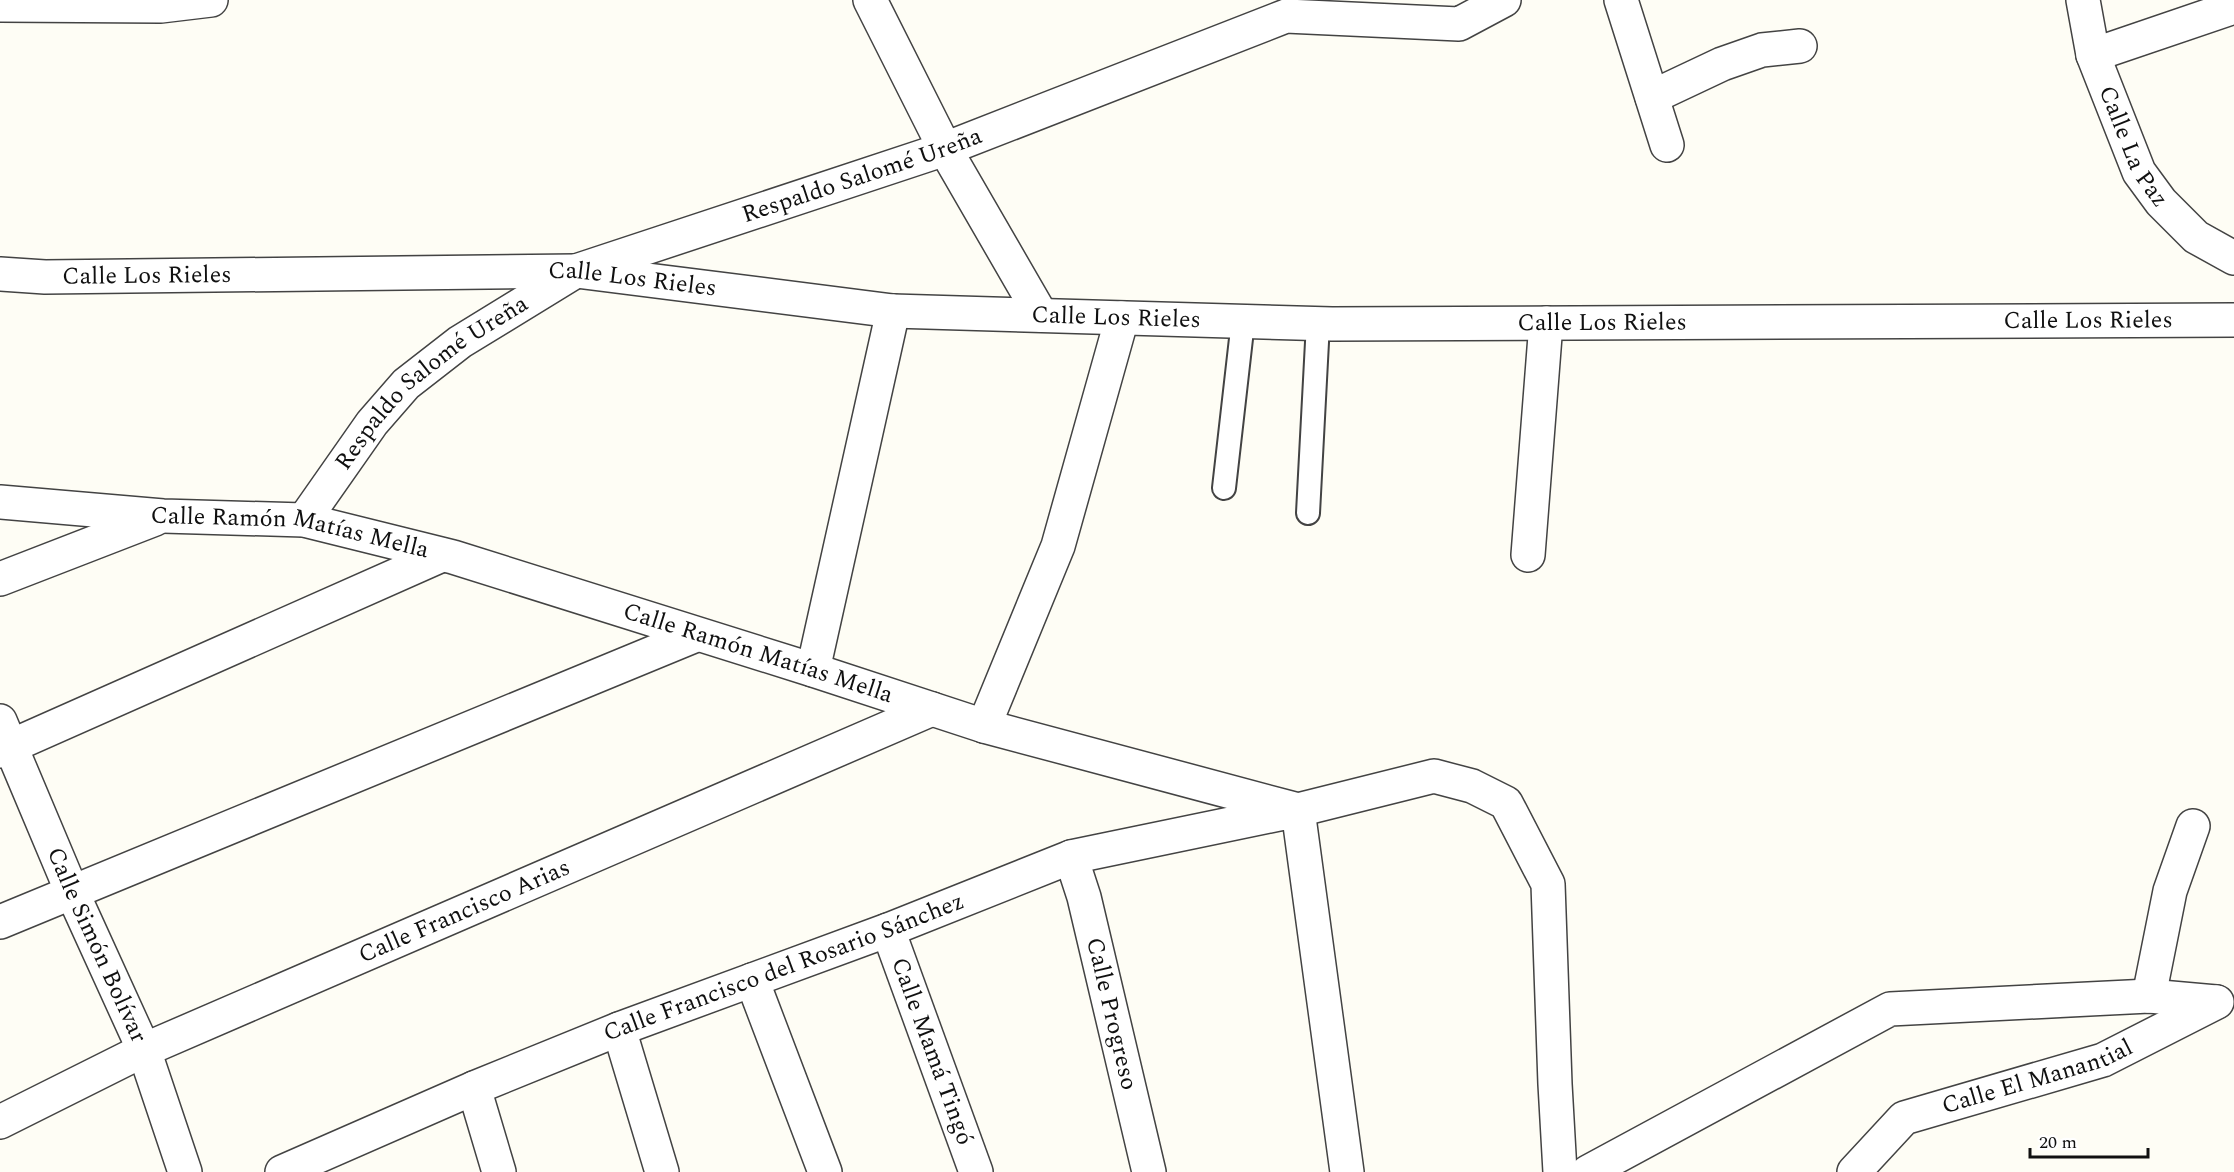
<svg xmlns="http://www.w3.org/2000/svg" width="2234" height="1172" viewBox="0 0 2234 1172" font-family="Spectral,serif">
<rect width="100%" height="100%" fill="#fefdf5"/>
<g fill="none" stroke-linecap="round" stroke-linejoin="round">
<g stroke="#434343" stroke-width="26">
<path id="service" d="M 1224,488 L 1243,321
M 1308,513 L 1318,323"/>
</g>
<g stroke="#434343" stroke-width="36">
<g id="minor">
<path d="M 870,0 L 945,149 L 1041,315"/>
<path d="M 1621,0 L 1667,145"/>
<path id="s1" d="M 2083,0 L 2093,55 L 2139,172 L 2161,202 L 2196,237 L 2234,258"/>
<path d="M 0,5 L 161,6 L 211,0"/>
<path d="M 2093,55 L 2234,7"/>
<path d="M 1652,97 L 1722,64 L 1762,50 L 1800,46"/>
<path id="s2" d="M 0,274 L 45,277 L 576,271 L 893,311 L 1332,324 L 2234,320"/>
<path id="s3" d="M 0,502 L 163,516 L 304,520 L 453,557 L 813,670 L 984,726 L 1298,810 L 1434,776 L 1472,786 L 1506,803 L 1548,884 L 1555,1084 L 1560,1172"/>
<path id="s4" d="M 304,520 L 372,423 L 406,384 L 460,342 L 576,271 L 945,149 L 1286,16 L 1459,24 L 1504,0"/>
<path d="M 1528,555 L 1546,323"/>
<path d="M 0,579 L 155,519"/>
<path d="M 813,670 L 893,311"/>
<path id="s5" d="M 0,721 L 72,892 L 144,1050 L 185,1172"/>
<path d="M 984,726 L 1058,546 L 1122,318"/>
<path d="M 0,751 L 442,555"/>
<path id="s6" d="M 1071,857 L 1084,897 L 1149,1172"/>
<path d="M 0,922 L 696,635"/>
<path id="s7" d="M 888,930 L 976,1172"/>
<path d="M 752,980 L 825,1172"/>
<path d="M 2149,996 L 2170,891 L 2193,826"/>
<path d="M 619,1029 L 662,1172"/>
<path d="M 474,1088 L 499,1172"/>
<path id="s8" d="M 0,1122 L 144,1050 L 932,709"/>
<path id="s9" d="M 282,1172 L 474,1088 L 619,1029 L 888,930 L 1071,857 L 1298,810 L 1347,1172"/>
<path d="M 1588,1172 L 1890,1009 L 2149,996 L 2216,1002"/>
<path id="s10" d="M 1854,1172 L 1904,1118 L 2103,1060 L 2217,1002"/>
</g>
</g>
<use href="#service" stroke="#fff" stroke-width="22"/>
<use href="#minor" stroke="#fff" stroke-width="33"/>
</g>
<g text-anchor="middle" dominant-baseline="central" stroke-width="6" stroke-linejoin="round" paint-order="stroke">
<g font-size="24" fill="#101010" stroke="#fff">
<text stroke="none"><textPath href="#s1" startOffset="156">Calle La Paz</textPath></text>
<text stroke="none"><textPath href="#s4" startOffset="676">Respaldo Salomé Ureña</textPath></text>
<text stroke="none"><textPath href="#s2" startOffset="147">Calle Los Rieles</textPath></text>
<text stroke="none"><textPath href="#s2" startOffset="633">Calle Los Rieles</textPath></text>
<text stroke="none"><textPath href="#s2" startOffset="1119">Calle Los Rieles</textPath></text>
<text stroke="none"><textPath href="#s2" startOffset="2091">Calle Los Rieles</textPath></text>
<text stroke="none"><textPath href="#s2" startOffset="1605">Calle Los Rieles</textPath></text>
<text stroke="none"><textPath href="#s4" startOffset="190">Respaldo Salomé Ureña</textPath></text>
<text stroke="none"><textPath href="#s3" startOffset="292">Calle Ramón Matías Mella</textPath></text>
<text stroke="none"><textPath href="#s3" startOffset="778">Calle Ramón Matías Mella</textPath></text>
<text stroke="none"><textPath href="#s8" startOffset="510">Calle Francisco Arias</textPath></text>
<text stroke="none"><textPath href="#s5" startOffset="244">Calle Simón Bolívar</textPath></text>
<text stroke="none"><textPath href="#s9" startOffset="542">Calle Francisco del Rosario Sánchez</textPath></text>
<text stroke="none"><textPath href="#s6" startOffset="162">Calle Progreso</textPath></text>
<text stroke="none"><textPath href="#s7" startOffset="129">Calle Mamá Tingó</textPath></text>
<text stroke="none"><textPath href="#s10" startOffset="213">Calle El Manantial</textPath></text>
</g>
</g>
<path d="M2030 1148v9h118v-9" fill="none" stroke="#101010" stroke-width="3"/>
<text x="2039" y="1148" font-size="18" fill="#101010" stroke="#ffffff" stroke-width="4.5" paint-order="stroke">20 m</text>
</svg>
